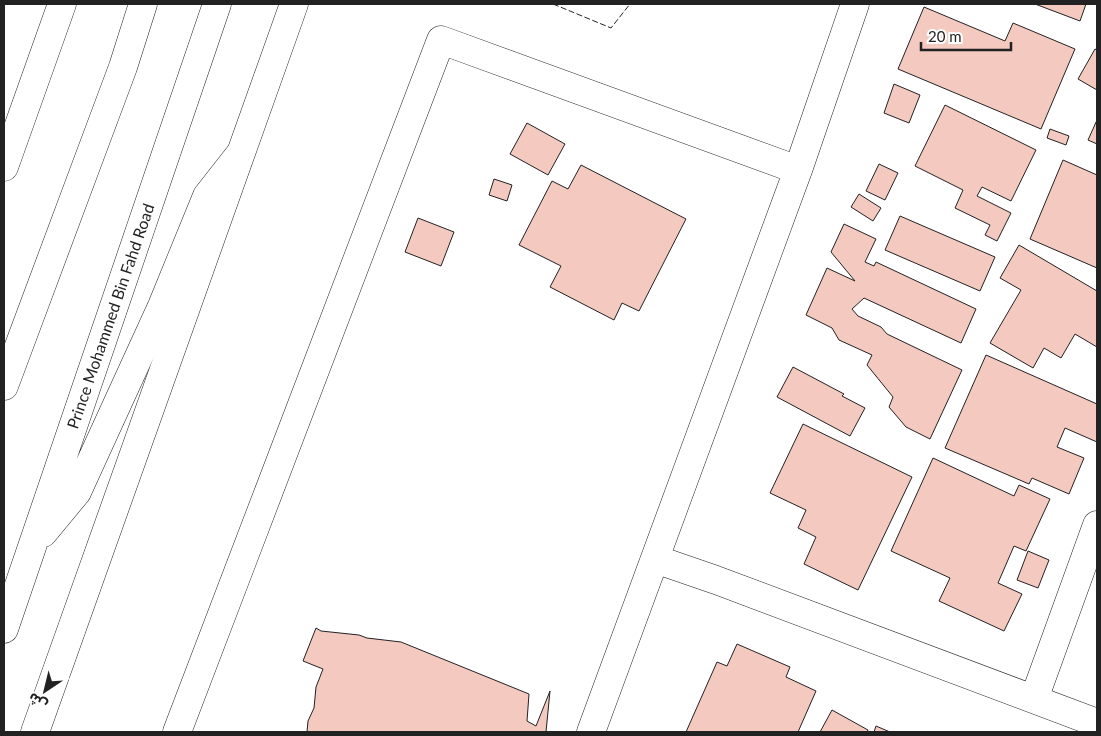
<svg xmlns="http://www.w3.org/2000/svg" width="1101" height="736" viewBox="0 0 1101 736" font-family="Lato,'Noto Sans Arabic',sans-serif">
<rect width="100%" height="100%" fill="#fff"/>
<path fill="#f3c9c0" stroke="#222" d="M 1035,4 L 1086,4 L 1080,21 Z
M 924,7 L 1005,41 L 1013,23 L 1075,49 L 1041,129 L 898,69 Z
M 1095,49 L 1097,50 L 1097,90 L 1078,79 Z
M 894,84 L 920,95 L 909,123 L 884,113 Z
M 945,105 L 1036,150 L 1011,201 L 982,187 L 977,196 L 1011,213 L 997,241 L 985,235 L 990,225 L 955,208 L 963,190 L 915,166 Z
M 1097,120 L 1097,144 L 1088,140 Z
M 527,123 L 565,144 L 548,175 L 510,154 Z
M 1050,129 L 1069,136 L 1066,145 L 1047,138 Z
M 1063,160 L 1097,175 L 1097,268 L 1030,239 Z
M 879,164 L 898,173 L 885,200 L 866,191 Z
M 581,165 L 686,219 L 639,311 L 622,303 L 614,320 L 550,287 L 561,266 L 519,245 L 552,181 L 568,189 Z
M 494,179 L 512,185 L 507,201 L 489,195 Z
M 859,194 L 881,208 L 873,221 L 851,207 Z
M 900,216 L 995,257 L 980,291 L 885,250 Z
M 418,218 L 454,232 L 441,266 L 405,252 Z
M 844,224 L 876,239 L 865,262 L 874,266 L 876,262 L 976,309 L 961,343 L 864,298 L 852,309 L 858,316 L 881,327 L 887,334 L 962,370 L 930,439 L 906,427 L 889,407 L 893,397 L 867,365 L 872,355 L 839,340 L 832,328 L 806,315 L 827,268 L 855,281 L 831,252 Z
M 1019,245 L 1097,291 L 1097,347 L 1075,334 L 1061,358 L 1044,348 L 1033,368 L 990,343 L 1021,290 L 1000,278 Z
M 986,355 L 1097,404 L 1097,442 L 1065,428 L 1057,447 L 1084,458 L 1069,494 L 1032,478 L 1029,484 L 945,448 Z
M 793,367 L 844,394 L 842,396 L 865,408 L 850,436 L 777,397 Z
M 803,424 L 912,477 L 858,590 L 804,564 L 816,537 L 798,528 L 806,510 L 770,493 Z
M 933,458 L 1014,496 L 1019,485 L 1050,499 L 1026,551 L 1014,546 L 998,583 L 1022,594 L 1004,631 L 939,601 L 950,578 L 891,551 Z
M 1028,551 L 1049,560 L 1038,588 L 1017,580 Z
M 316,628 L 321,631 L 359,635 L 367,638 L 401,642 L 529,694 L 527,721 L 536,726 L 550,691 L 546,732 L 307,732 L 308,721 L 314,708 L 316,687 L 323,669 L 303,661 Z
M 737,644 L 790,667 L 786,677 L 816,691 L 798,732 L 686,732 L 717,662 L 727,666 Z
M 832,710 L 868,730 L 867,732 L 820,732 Z
M 876,726 L 890,732 L 874,732 Z"/>
<g fill="none" stroke-linecap="round" stroke-linejoin="round">
<g stroke="#222" stroke-width="29">
<path id="minor" d="M 655,559 L 716,580 L 1097,723
M 1034,699 L 1097,525
M 177,732 L 441,40 L 798,170
M 591,732 L 798,170 L 855,4"/>
</g>
<g stroke="#222" stroke-width="29">
<path id="major" d="M 4,167 L 62,4
M 35,732 L 294,4"/>
</g>
<g stroke="#222" stroke-width="29">
<path id="highway" d="M 4,386 L 123,67 L 143,4
M 43,533 L 77,492 L 162,306 L 207,196 L 240,154
M 4,629 L 217,4"/>
</g>
<use href="#minor" stroke="#fff" stroke-width="28"/>
<use href="#major" stroke="#fff" stroke-width="28"/>
<use href="#highway" stroke="#fff" stroke-width="28"/>
<path stroke="#222" stroke-width="1" stroke-dasharray="6 2.5" stroke-linecap="butt" d="M 553,4 L 611,28 L 630,4"/>
</g>
<g text-anchor="middle" dominant-baseline="central" stroke-width="4" stroke-linejoin="round" paint-order="stroke">
<g font-size="16" fill="#222" stroke="#fff">
<text transform="translate(110 316) rotate(-71)">Prince Mohammed Bin Fahd Road</text>
</g>
</g>
<rect width="1101" height="736" fill="none" stroke="#222222" stroke-width="10"/>
<g transform="translate(45 691) rotate(215)" stroke="#ffffff" stroke-width="4" paint-order="stroke">
<path d="M0-4L9 19L0 12L-9 19Z" fill="#222222"/>
<text y="-8" font-size="14" font-weight="bold" text-anchor="middle" fill="#222222">ش</text>
</g>
<path d="M921 42v8h90v-8" fill="none" stroke="#222222" stroke-width="2.5"/>
<text x="928" y="42" font-size="15" fill="#222222" stroke="#ffffff" stroke-width="4" paint-order="stroke">20 m</text>
</svg>
